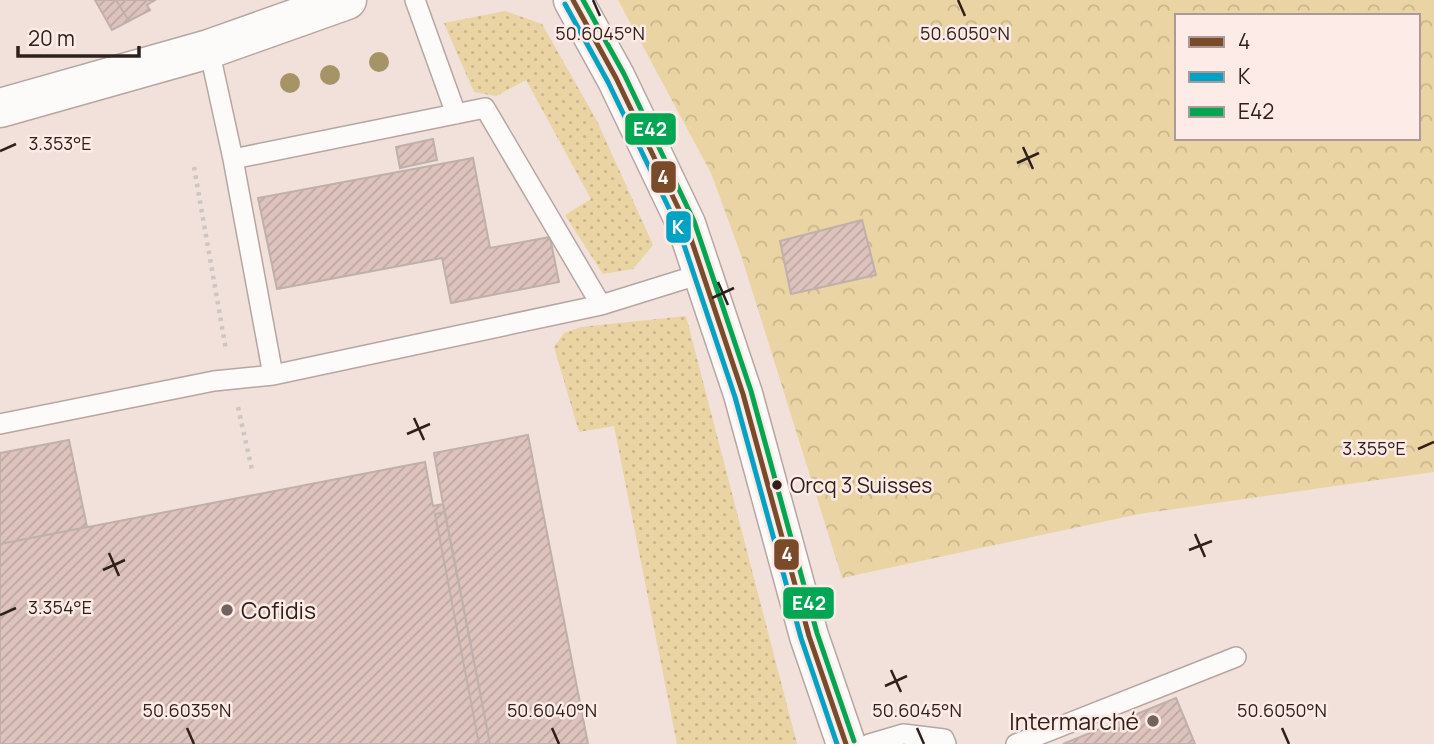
<svg xmlns="http://www.w3.org/2000/svg" width="1434" height="744" viewBox="0 0 1434 744" font-family="Manrope,sans-serif">
<defs>
<pattern id="grass-dots" width="8" height="8" patternUnits="userSpaceOnUse" patternTransform="scale(1.75)"><rect width="8" height="8" fill="#ead4a3"/><path d="M2 2h.1M6 6h.1" fill="none" stroke="#c9b68c" stroke-width="1.8" stroke-linecap="round"/></pattern>
<pattern id="park-crowns" width="20" height="18" patternUnits="userSpaceOnUse" patternTransform="scale(1.75)"><rect width="20" height="18" fill="#ead4a3"/><path d="M2 6a3 3 0 1 1 6 0M12 15a3 3 0 1 1 6 0" fill="none" stroke="#c9b68c"/></pattern>
<pattern id="building-hatch" width="6" height="6" patternUnits="userSpaceOnUse" patternTransform="scale(1.75)"><rect width="6" height="6" fill="#ddc3bc"/><path d="M-1 1l2-2M0 6l6-6M5 7l2-2" fill="none" stroke="#bea7a1"/></pattern>
</defs>
<rect width="100%" height="100%" fill="#f2e0db"/>
<path fill="url(#grass-dots)" d="M 505,11 L 542,24 L 597,121 L 653,245 L 633,269 L 603,274 L 565,215 L 591,199 L 526,80 L 496,96 L 474,92 L 444,23 Z
M 686,316 L 797,744 L 677,744 L 614,426 L 579,432 L 554,347 L 564,333 L 581,327 Z"/>
<path fill="url(#park-crowns)" fill-rule="evenodd" d="M 618,0 L 1434,0 L 1434,472 L 1139,514 L 842,578 L 741,255 L 711,173 ZM 1177,16 L 1418,16 L 1418,138 L 1177,138 Z"/>
<path fill="url(#building-hatch)" stroke="#bfb0ac" stroke-width="2" d="M 95,0 L 116,0 L 129,21 L 112,30 Z
M 116,0 L 155,0 L 147,5 L 150,10 L 129,21 Z
M 433,139 L 437,160 L 400,168 L 396,147 Z
M 473,158 L 490,248 L 550,237 L 559,282 L 451,303 L 442,258 L 277,289 L 258,198 Z
M 862,220 L 876,275 L 791,294 L 780,241 Z
M 528,435 L 588,744 L 490,744 L 443,504 L 434,453 Z
M 69,440 L 87,527 L 0,544 L 0,453 Z
M 425,462 L 433,506 L 443,504 L 445,512 L 435,514 L 479,744 L 0,744 L 0,544 Z
M 445,512 L 474,661 L 490,744 L 479,744 L 435,514 Z
M 1176,698 L 1195,744 L 1063,744 Z"/>
<g fill="none" stroke-linecap="round" stroke-linejoin="round">
<g stroke="#b6a6a2" stroke-width="22">
<path id="service" d="M 415,0 L 456,114
M 209,49 L 233,159
M 273,375 L 233,159 L 485,108 L 601,305 L 704,273
M 0,424 L 214,381 L 273,375 L 601,305
M 869,744 L 903,734 L 944,739 L 946,744
M 1016,744 L 1236,657"/>
</g>
<g stroke="#b6a6a2" stroke-width="41">
<path id="minor" d="M 0,108 L 209,49 L 347,0"/>
</g>
<g stroke="#b6a6a2" stroke-width="41">
<path id="primary" d="M 573,0 L 616,78 L 686,224 L 743,394 L 809,636 L 846,744"/>
</g>
<path stroke="#ccc6c4" stroke-width="4.5" stroke-dasharray="3.5 5" stroke-linecap="butt" d="M 194,167 L 226,350
M 238,407 L 252,470"/>
<use href="#service" stroke="#fdfafa" stroke-width="19"/>
<use href="#minor" stroke="#fdfafa" stroke-width="38"/>
<use href="#primary" stroke="#fdfafa" stroke-width="38"/>
<g stroke="#fdebe7" stroke-width="10">
<path id="bus-1" d="M 573,0 L 616,78 L 686,224 L 743,394 L 809,636 L 846,744"/>
</g>
<g stroke="#fdebe7" stroke-width="10">
<path id="bus-2" d="M 565,4 L 608,82 L 678,227 L 735,397 L 801,638 L 837,744"/>
</g>
<g stroke="#fdebe7" stroke-width="10">
<path id="bus-3" d="M 583,0 L 624,74 L 694,221 L 751,391 L 817,633 L 854,741"/>
</g>
<use href="#bus-1" stroke="#7a4b2a" stroke-width="5"/>
<use href="#bus-2" stroke="#02a2c5" stroke-width="5"/>
<use href="#bus-3" stroke="#00a651" stroke-width="5"/>
</g>
<g fill="#a69467">
<circle cx="379" cy="62" r="10"/>
<circle cx="330" cy="75" r="10"/>
<circle cx="290" cy="83" r="10"/>
</g>
<path fill="none" stroke="#2f201c" stroke-width="2.5" d="M 593,0 L 600,16M 958,0 L 965,16M 1023,147 L 1033,169M 0,151 L 16,144M 1017,163 L 1039,153M 718,282 L 728,305M 712,298 L 734,288M 414,418 L 424,440M 407,434 L 430,424M 1418,449 L 1434,442M 1195,534 L 1205,557M 1189,550 L 1212,541M 109,553 L 119,576M 103,570 L 125,560M 0,615 L 16,608M 891,670 L 901,692M 885,686 L 907,676M 187,728 L 194,744M 552,728 L 559,744M 917,728 L 924,744M 1282,728 L 1289,744"/>
<circle fill="#2f201c" stroke="#fdebe7" stroke-width="2.5" cx="777" cy="485" r="6"/>
<g fill="#73635f" stroke="#fdebe7" stroke-width="2.5">
<circle cx="227" cy="610" r="7"/>
<circle cx="1153" cy="721" r="7"/>
</g>
<g text-anchor="middle" dominant-baseline="central" stroke-width="5" stroke-linejoin="round" paint-order="stroke">
<g font-size="21" fill="#2f201c" stroke="#fdebe7" text-anchor="start">
<text x="790" y="485">Orcq 3 Suisses</text>
</g>
<g font-size="23" fill="#2f201c" stroke="#fdebe7" text-anchor="start">
<text x="241" y="610">Cofidis</text>
<text x="1139" y="721" text-anchor="end">Intermarché</text>
</g>
</g>
<g font-size="18" text-anchor="middle" fill="#2f201c" stroke="#fdebe7" stroke-width="5" stroke-linejoin="round" paint-order="stroke">
<text x="600" y="40">50.6045°N</text>
<text x="965" y="40">50.6050°N</text>
<text x="60" y="150">3.353°E</text>
<text x="1374" y="455">3.355°E</text>
<text x="60" y="614">3.354°E</text>
<text x="187" y="717">50.6035°N</text>
<text x="552" y="717">50.6040°N</text>
<text x="917" y="717">50.6045°N</text>
<text x="1282" y="717">50.6050°N</text>
</g>
<g stroke="#fdebe7" stroke-width="2.5">
<rect x="624" y="112" width="53" height="34" rx="7" fill="#00a651"/>
<rect x="650" y="160" width="27" height="34" rx="7" fill="#7a4b2a"/>
<rect x="665" y="210" width="27" height="34" rx="7" fill="#02a2c5"/>
<rect x="773" y="538" width="27" height="33" rx="7" fill="#7a4b2a"/>
<rect x="782" y="586" width="53" height="34" rx="7" fill="#00a651"/>
</g>
<g font-size="19" text-anchor="middle" font-weight="bold" fill="#fff">
<text x="650" y="136">E42</text>
<text x="663" y="184">4</text>
<text x="678" y="234">K</text>
<text x="787" y="561">4</text>
<text x="809" y="610">E42</text>
</g>
<rect x="1175" y="14" width="245" height="126" fill="#fdebe7" stroke="#ab9a96" stroke-width="2"/>
<rect x="1189" y="37" width="35" height="10" fill="#7a4b2a" stroke="#ab9a96" stroke-width="2"/>
<text x="1238" y="49" font-size="21" fill="#2f201c">4</text>
<rect x="1189" y="72" width="35" height="10" fill="#02a2c5" stroke="#ab9a96" stroke-width="2"/>
<text x="1238" y="84" font-size="21" fill="#2f201c">K</text>
<rect x="1189" y="107" width="35" height="10" fill="#00a651" stroke="#ab9a96" stroke-width="2"/>
<text x="1238" y="119" font-size="21" fill="#2f201c">E42</text>
<path d="M18 46v10h121v-10" fill="none" stroke="#2f201c" stroke-width="3.5"/>
<text x="28" y="46" font-size="21" fill="#2f201c" stroke="#fdebe7" stroke-width="5" paint-order="stroke">20 m</text>
</svg>
